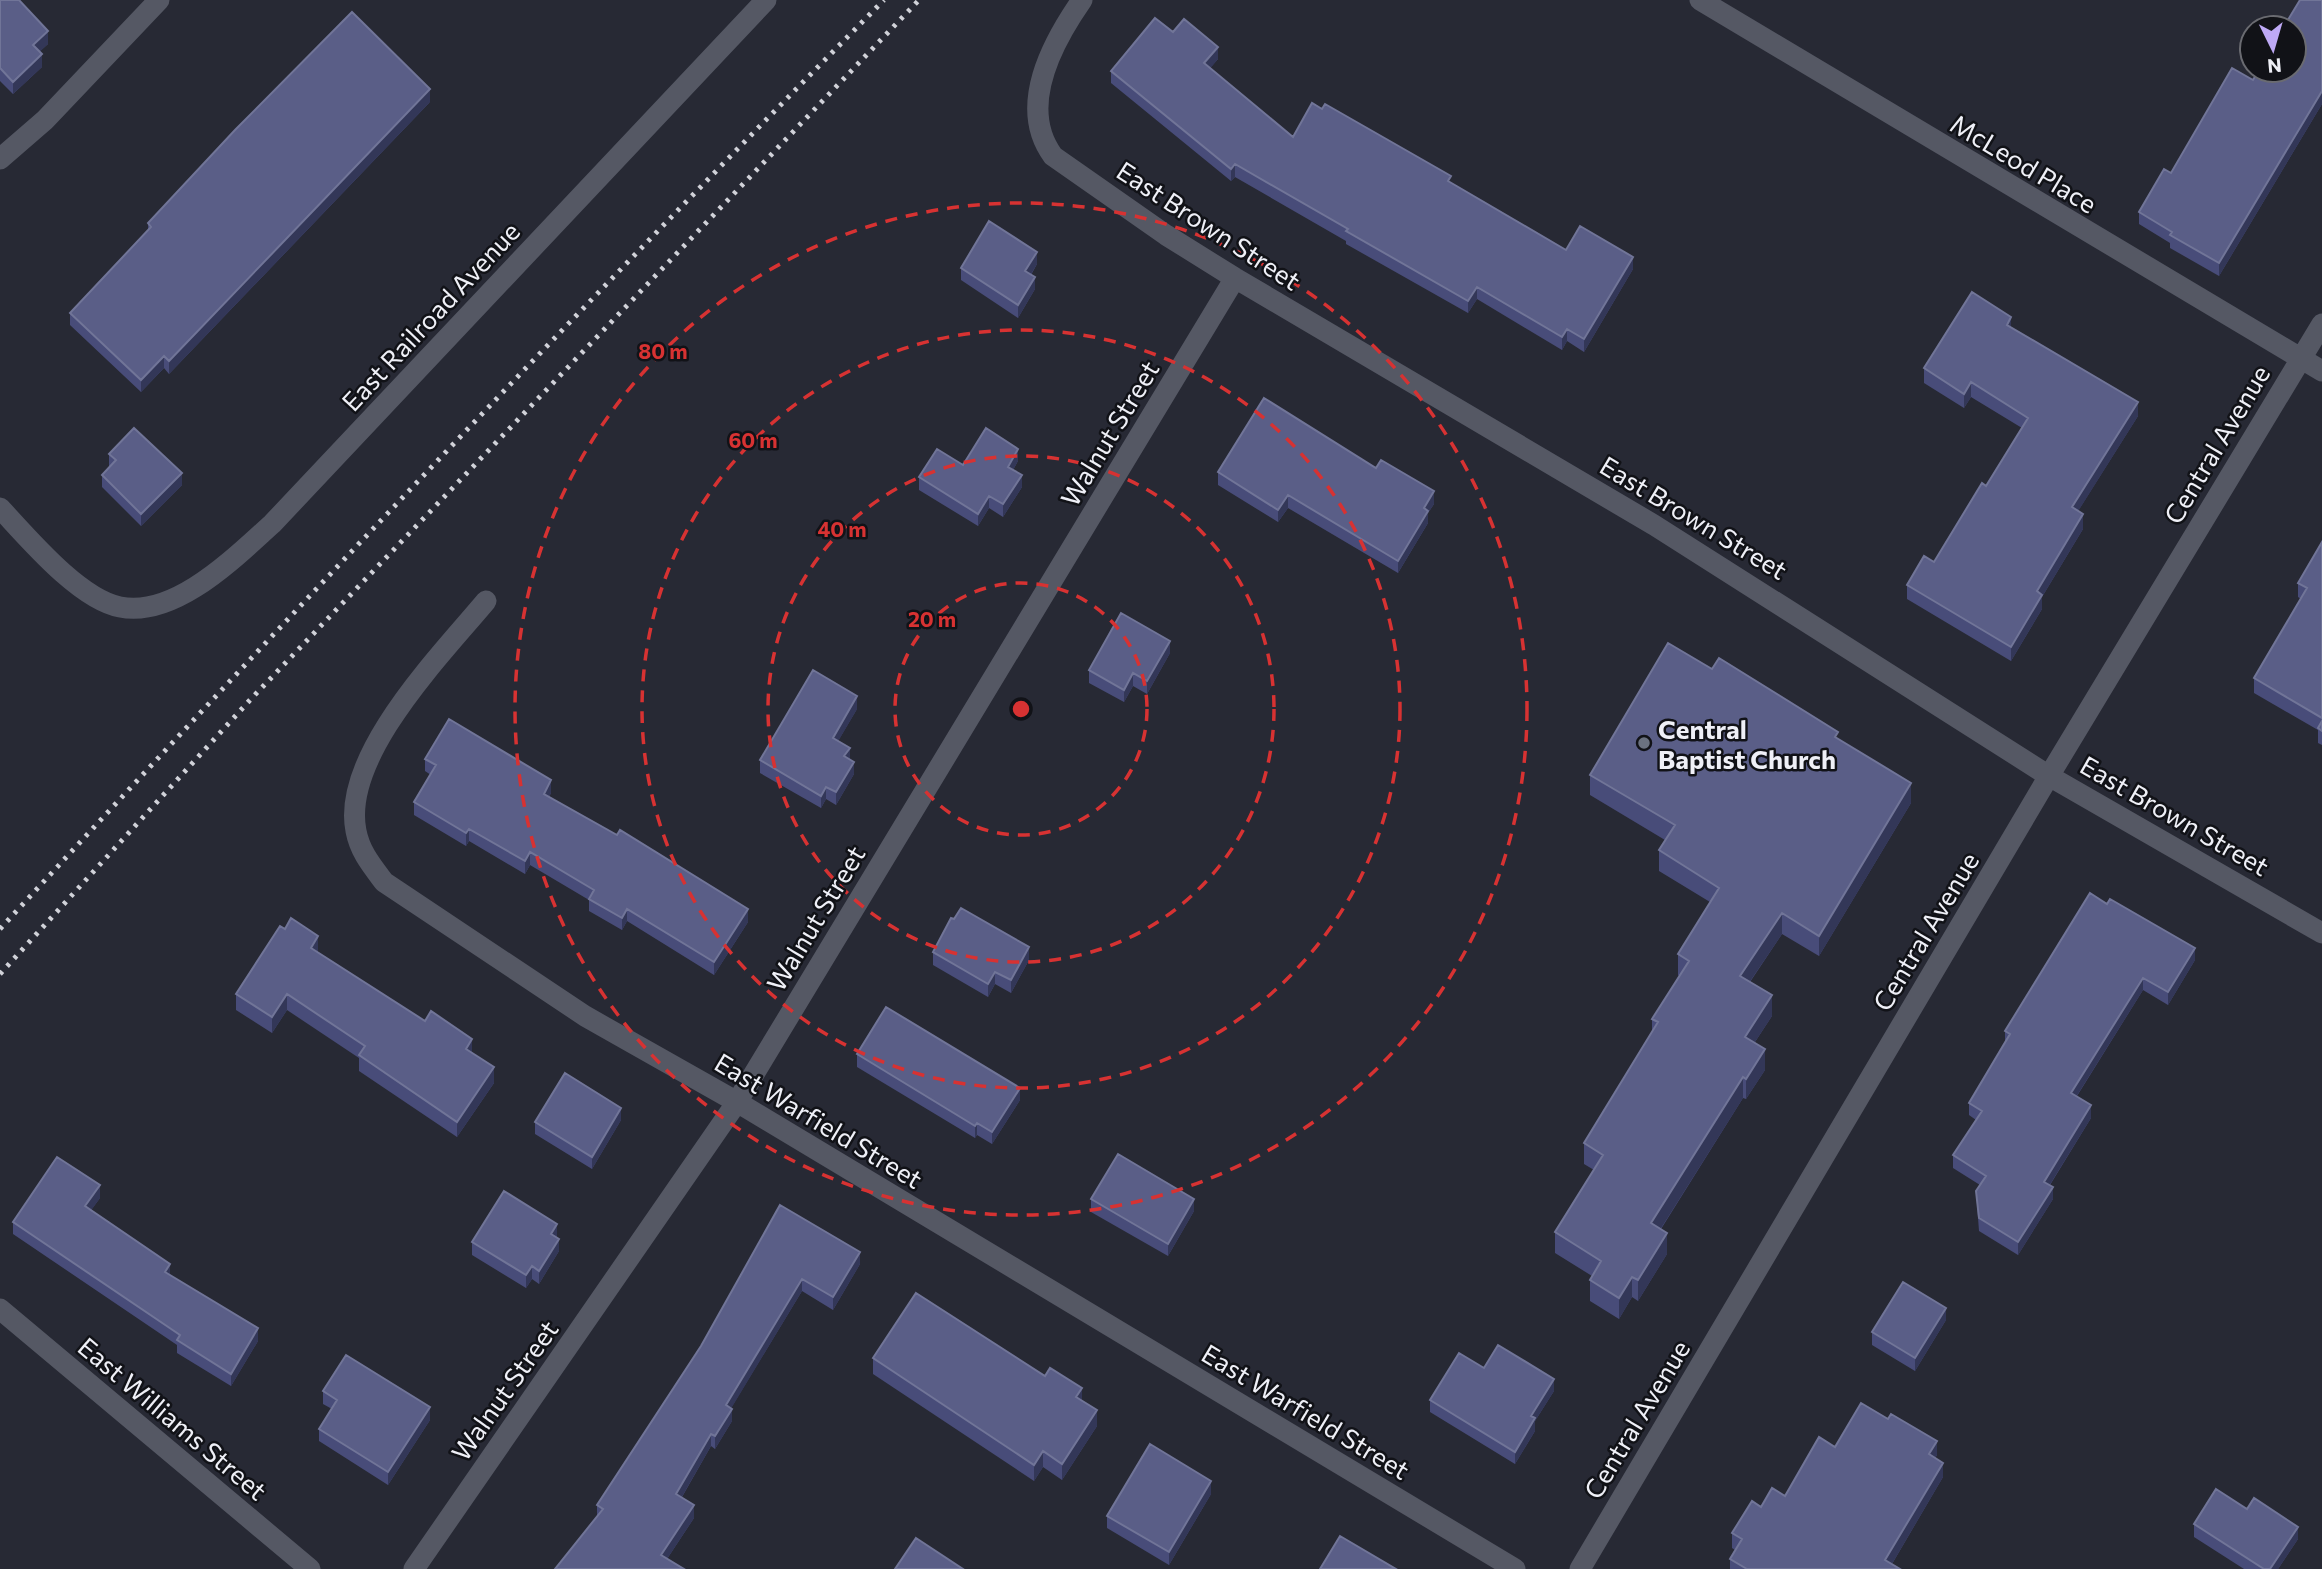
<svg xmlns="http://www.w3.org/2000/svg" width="2322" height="1569" viewBox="0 0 2322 1569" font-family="Commissioner,sans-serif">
<rect width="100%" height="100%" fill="#272934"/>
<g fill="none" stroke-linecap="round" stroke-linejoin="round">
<path stroke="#555864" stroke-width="21" d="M 1082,0 C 1052,43 1017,107 1053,156 L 1166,235 L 1235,278 L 1654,525 L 2049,776 L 2322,933
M 1700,0 L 2322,371
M 0,159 L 45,120 L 159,0
M 0,508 C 28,538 79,599 120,607 C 175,618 234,558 272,524 L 766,0
M 486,601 C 441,655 341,756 356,831 C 360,852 372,866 384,882 L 585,1016 L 737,1102 L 1515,1569
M 0,1309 L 310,1569
M 414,1569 L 737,1102 L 1235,278
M 1580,1569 L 2049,776 L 2322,324"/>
<path stroke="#d1d2d9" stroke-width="5" stroke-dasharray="3.5 7" stroke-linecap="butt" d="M 0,929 C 290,614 583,304 884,0
M 0,974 L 250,700 L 919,0"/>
</g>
<path fill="#484c79" d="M 0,0 L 48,44 L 39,52 L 42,67 L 13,94 L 0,81 Z
M 2322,0 L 2322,104 L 2219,276 L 2170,248 L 2170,243 L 2139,224 L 2139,212 L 2171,173 Z
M 1173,32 L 1218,59 L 1210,68 L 1293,137 L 1451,183 L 1566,250 L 1633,269 L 1584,352 L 1567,341 L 1562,350 L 1477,299 L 1468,313 L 1346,244 L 1346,241 L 1235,177 L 1231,181 L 1111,83 L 1111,71 Z
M 430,102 L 169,374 L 164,368 L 141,392 L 70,325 L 70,313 L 148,231 L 148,223 Z
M 1037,264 L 1031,275 L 1035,289 L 1018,318 L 961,280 L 961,268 Z
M 2011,327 L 2138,416 L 2078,511 L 2083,529 L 2042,597 L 2042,609 L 2011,661 L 1907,599 L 1907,585 L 1934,562 L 1986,486 L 2022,428 L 1971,397 L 1964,408 L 1924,383 L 1924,368 Z
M 109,454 L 182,485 L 141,526 L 102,487 L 102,475 L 109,467 Z
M 1018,461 L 1013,470 L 1022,487 L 1003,517 L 989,508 L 978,526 L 919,490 L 919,477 L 963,465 Z
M 1218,472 L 1434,504 L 1428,513 L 1428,523 L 1398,573 L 1288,508 L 1278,522 L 1218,485 Z
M 2322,542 L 2322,745 L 2318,743 L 2318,730 L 2254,693 L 2254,678 L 2301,599 L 2298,597 L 2298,583 Z
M 1170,653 L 1147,694 L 1133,686 L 1124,702 L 1089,683 L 1089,670 Z
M 1712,669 L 1838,739 L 1911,803 L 1819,956 L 1782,934 L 1750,982 L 1772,1016 L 1755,1042 L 1765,1070 L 1746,1099 L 1743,1098 L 1661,1229 L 1667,1254 L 1638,1301 L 1632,1297 L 1619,1319 L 1590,1301 L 1590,1280 L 1592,1276 L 1555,1253 L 1555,1232 L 1594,1170 L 1584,1164 L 1584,1143 L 1652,1032 L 1652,1019 L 1679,976 L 1678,975 L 1678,954 L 1710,902 L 1659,871 L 1659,850 L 1665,840 L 1590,795 L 1590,775 Z
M 857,709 L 838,741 L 850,759 L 854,774 L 836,805 L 826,799 L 821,808 L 760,773 L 760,760 Z
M 425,759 L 551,793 L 549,797 L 748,922 L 714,975 L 627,921 L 622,930 L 589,911 L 589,900 L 530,865 L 525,874 L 469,841 L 466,846 L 414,815 L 414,802 L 431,775 L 425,771 Z
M 2090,893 L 2195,960 L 2168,1005 L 2143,990 L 2077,1096 L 2091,1118 L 2050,1185 L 2053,1199 L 2018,1255 L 1979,1231 L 1976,1191 L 1980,1185 L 1953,1168 L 1953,1155 L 1976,1120 L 1969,1115 L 1969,1103 L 2005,1043 L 2005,1031 Z
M 318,952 L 472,1053 L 494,1083 L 457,1137 L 359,1071 L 359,1058 L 287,1010 L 272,1033 L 236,1010 L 236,994 Z
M 933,952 L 1029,960 L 1011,993 L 995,984 L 988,997 L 933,965 Z
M 857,1054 L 1020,1100 L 992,1144 L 977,1135 L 975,1138 L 857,1067 Z
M 621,1120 L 592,1169 L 535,1134 L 535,1122 Z
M 100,1198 L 91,1210 L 170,1276 L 258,1341 L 231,1386 L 177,1353 L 177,1345 L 13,1234 L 13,1222 Z
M 1091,1199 L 1194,1211 L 1168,1256 L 1091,1212 Z
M 780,1205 L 860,1264 L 833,1310 L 802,1291 L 731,1408 L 732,1421 L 715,1449 L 711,1446 L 682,1497 L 694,1518 L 667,1559 L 597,1517 L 597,1505 L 701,1346 Z
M 557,1237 L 559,1251 L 539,1284 L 532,1279 L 526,1288 L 472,1255 L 472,1242 Z
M 1946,1320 L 1915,1371 L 1872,1345 L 1872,1332 Z
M 873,1358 L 1082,1400 L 1097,1426 L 1062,1480 L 1043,1467 L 1034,1481 L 873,1374 Z
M 1484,1368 L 1554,1391 L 1535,1421 L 1535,1431 L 1515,1464 L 1430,1412 L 1430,1400 Z
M 323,1391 L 430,1420 L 388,1485 L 319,1441 L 319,1429 L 332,1409 L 323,1404 Z
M 1835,1447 L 1937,1455 L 1935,1458 L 1943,1477 L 1892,1564 L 1900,1569 L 1730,1569 L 1730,1559 L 1735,1550 L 1732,1548 L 1732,1533 L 1761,1507 L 1785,1496 Z
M 1211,1494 L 1169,1565 L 1107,1528 L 1107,1516 Z
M 2194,1524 L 2298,1539 L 2278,1569 L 2244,1569 L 2194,1537 Z"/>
<path fill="#333758" d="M 48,31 L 48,44 L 33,58 L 33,45 Z
M 1218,47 L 1218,59 L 1204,76 L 1204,63 Z
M 42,54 L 42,67 L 13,94 L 13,82 Z
M 430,89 L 430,102 L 169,374 L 169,361 Z
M 2322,91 L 2322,104 L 2219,276 L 2219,263 Z
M 1235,164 L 1235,177 L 1231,181 L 1231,169 Z
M 1037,252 L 1037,264 L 1025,284 L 1025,271 Z
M 1633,257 L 1633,269 L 1584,352 L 1584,339 Z
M 1035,277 L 1035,289 L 1018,318 L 1018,305 Z
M 1477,287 L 1477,299 L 1468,313 L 1468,301 Z
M 2011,317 L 2011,331 L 2007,325 Z
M 1567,329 L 1567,341 L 1562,350 L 1562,337 Z
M 164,356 L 164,368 L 141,392 L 141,380 Z
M 1971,382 L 1971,397 L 1964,408 L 1964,394 Z
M 2138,402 L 2138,416 L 2072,521 L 2072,507 Z
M 1018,449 L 1018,461 L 1008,479 L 1008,467 Z
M 182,473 L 182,485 L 141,526 L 141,514 Z
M 1022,475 L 1022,487 L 1003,517 L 1003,504 Z
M 1434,491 L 1434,504 L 1428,513 L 1428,523 L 1398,573 L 1398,561 L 1424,508 Z
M 1288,495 L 1288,508 L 1278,522 L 1278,510 Z
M 989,496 L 989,508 L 978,526 L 978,514 Z
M 2083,514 L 2083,529 L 2042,597 L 2042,609 L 2011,661 L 2011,647 L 2037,591 Z
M 1170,641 L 1170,653 L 1147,694 L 1147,681 Z
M 1133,673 L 1133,686 L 1124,702 L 1124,690 Z
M 857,696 L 857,709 L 833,750 L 833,738 Z
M 850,748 L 850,760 L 844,756 Z
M 854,762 L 854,774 L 836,805 L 836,792 Z
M 551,780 L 551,793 L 544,806 L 544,794 Z
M 1911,783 L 1911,803 L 1819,956 L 1819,936 Z
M 826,787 L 826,799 L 821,808 L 821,796 Z
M 469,829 L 469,841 L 466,846 L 466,833 Z
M 530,852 L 530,865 L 525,874 L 525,861 Z
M 627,909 L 627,921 L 622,930 L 622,918 Z
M 748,909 L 748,922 L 714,975 L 714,962 Z
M 1782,913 L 1782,934 L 1740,996 L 1740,976 Z
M 318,936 L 318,952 L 311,948 Z
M 1029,947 L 1029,960 L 1011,993 L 1011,980 Z
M 2195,948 L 2195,960 L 2168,1005 L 2168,992 Z
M 995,972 L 995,984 L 988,997 L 988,984 Z
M 2143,978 L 2143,990 L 2071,1105 L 2071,1093 Z
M 287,994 L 287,1010 L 272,1033 L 272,1017 Z
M 1772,995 L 1772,1016 L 1745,1057 L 1745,1037 Z
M 472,1039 L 472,1055 L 466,1049 Z
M 1765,1049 L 1765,1070 L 1746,1099 L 1746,1079 Z
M 494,1067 L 494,1083 L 457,1137 L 457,1122 Z
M 1743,1077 L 1743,1098 L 1651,1244 L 1651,1223 Z
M 1020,1088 L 1020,1100 L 992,1144 L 992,1132 Z
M 2091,1105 L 2091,1118 L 2044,1194 L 2044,1182 Z
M 621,1108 L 621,1120 L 592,1169 L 592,1157 Z
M 977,1123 L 977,1135 L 975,1138 L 975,1126 Z
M 100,1185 L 100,1198 L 85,1219 L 85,1206 Z
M 2053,1187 L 2053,1199 L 2018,1255 L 2018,1242 Z
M 1194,1199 L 1194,1211 L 1168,1256 L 1168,1244 Z
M 557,1224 L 557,1237 L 551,1246 L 551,1234 Z
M 1667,1233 L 1667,1254 L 1638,1301 L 1638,1280 Z
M 559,1239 L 559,1251 L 539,1284 L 539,1271 Z
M 860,1252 L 860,1264 L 833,1310 L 833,1297 Z
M 170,1264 L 170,1277 L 165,1272 Z
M 532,1266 L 532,1279 L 526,1288 L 526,1275 Z
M 1632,1277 L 1632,1297 L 1619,1319 L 1619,1298 Z
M 802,1279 L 802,1291 L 726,1417 L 726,1405 Z
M 1946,1308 L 1946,1320 L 1915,1371 L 1915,1358 Z
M 258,1328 L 258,1341 L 231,1386 L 231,1374 Z
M 1554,1379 L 1554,1391 L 1535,1421 L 1535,1431 L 1515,1464 L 1515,1452 L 1531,1416 Z
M 1082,1388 L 1082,1404 L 1076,1397 Z
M 430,1407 L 430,1420 L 388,1485 L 388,1472 Z
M 732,1409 L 732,1421 L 715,1449 L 715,1436 Z
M 1097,1410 L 1097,1426 L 1062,1480 L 1062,1464 Z
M 711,1434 L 711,1446 L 676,1507 L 676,1494 Z
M 1937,1441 L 1937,1455 L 1929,1469 L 1929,1454 Z
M 1043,1451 L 1043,1467 L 1034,1481 L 1034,1465 Z
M 1943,1463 L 1943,1477 L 1889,1569 L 1885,1560 Z
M 1211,1481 L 1211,1494 L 1169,1565 L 1169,1552 Z
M 694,1505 L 694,1518 L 661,1568 L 661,1555 Z
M 2298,1527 L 2298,1539 L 2278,1569 L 2270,1569 Z"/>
<path fill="#5a5e87" stroke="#717598" stroke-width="2" d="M 0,0 L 19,0 L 48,31 L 33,45 L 42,54 L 13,82 L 0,68 Z
M 2300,0 L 2322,0 L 2322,91 L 2219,263 L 2170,235 L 2172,232 L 2139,212 L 2164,169 L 2171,173 L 2232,68 L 2253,80 L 2259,70 L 2294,70 L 2294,28 L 2283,28 Z
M 352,12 L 430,89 L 169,361 L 164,356 L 141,380 L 70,313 L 151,227 L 148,223 L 235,130 Z
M 1155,18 L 1173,32 L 1184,19 L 1218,47 L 1204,63 L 1293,137 L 1312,103 L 1322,109 L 1325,104 L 1451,176 L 1448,181 L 1566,250 L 1580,226 L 1633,257 L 1584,339 L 1567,329 L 1562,337 L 1477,287 L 1468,301 L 1346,231 L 1348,229 L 1235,164 L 1231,169 L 1111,71 Z
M 989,221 L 1037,252 L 1025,271 L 1035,277 L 1018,305 L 961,268 Z
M 1972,292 L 2011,317 L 2007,325 L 2138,402 L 2072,507 L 2083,514 L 2037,591 L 2042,595 L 2011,647 L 1907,585 L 1924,556 L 1934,562 L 1982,483 L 1986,486 L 2028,418 L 1971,382 L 1964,394 L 1924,368 Z
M 1264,398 L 1376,468 L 1381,460 L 1434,491 L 1424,508 L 1428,511 L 1398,561 L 1288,495 L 1278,510 L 1218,472 Z
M 134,428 L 182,473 L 141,514 L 102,475 L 116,460 L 109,454 Z
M 986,428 L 1018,449 L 1008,467 L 1022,475 L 1003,504 L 989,496 L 978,514 L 919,477 L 937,449 L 963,465 Z
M 2322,542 L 2322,718 L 2254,678 L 2307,588 L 2298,583 Z
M 1121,613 L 1170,641 L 1147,681 L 1133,673 L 1124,690 L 1089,670 Z
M 1668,643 L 1712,669 L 1719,658 L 1838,732 L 1835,737 L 1911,783 L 1819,936 L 1782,913 L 1740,976 L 1772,995 L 1745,1037 L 1765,1049 L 1746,1079 L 1743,1077 L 1651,1223 L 1667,1233 L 1638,1280 L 1632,1277 L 1619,1298 L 1590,1280 L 1601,1261 L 1555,1232 L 1603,1155 L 1584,1143 L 1658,1022 L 1652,1019 L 1689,961 L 1678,954 L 1719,888 L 1659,850 L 1675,825 L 1590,775 Z
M 813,670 L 857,696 L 833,738 L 850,748 L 844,756 L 854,762 L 836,792 L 826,787 L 821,796 L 760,760 Z
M 449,719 L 551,780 L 544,794 L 617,835 L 620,830 L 748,909 L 714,962 L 627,909 L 622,918 L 589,899 L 594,890 L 530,852 L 525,861 L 469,829 L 466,833 L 414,802 L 436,765 L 425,759 Z
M 2322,721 L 2322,731 L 2318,728 Z
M 2090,893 L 2107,904 L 2110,899 L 2195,948 L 2168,992 L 2143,978 L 2071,1093 L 2091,1105 L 2044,1182 L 2053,1187 L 2018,1242 L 1979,1218 L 1976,1191 L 1986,1176 L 1953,1155 L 1982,1111 L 1969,1103 L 2010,1034 L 2005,1031 Z
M 961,908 L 1029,947 L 1011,980 L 995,972 L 988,984 L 933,952 L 951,918 L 954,919 Z
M 291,918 L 318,936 L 311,948 L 425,1021 L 431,1011 L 472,1039 L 466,1049 L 494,1067 L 457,1122 L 359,1055 L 365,1046 L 287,994 L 272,1017 L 236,994 L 280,926 L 285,929 Z
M 886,1007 L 1020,1088 L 992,1132 L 977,1123 L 975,1126 L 857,1054 Z
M 565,1073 L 621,1108 L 592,1157 L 535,1122 Z
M 1118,1154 L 1194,1199 L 1168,1244 L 1091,1199 Z
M 57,1157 L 100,1185 L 85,1206 L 170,1264 L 165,1272 L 258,1328 L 231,1374 L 177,1340 L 180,1335 L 13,1222 Z
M 504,1191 L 557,1224 L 551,1234 L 559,1239 L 539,1271 L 532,1266 L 526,1275 L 472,1242 Z
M 780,1205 L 860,1252 L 833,1297 L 802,1279 L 726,1405 L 732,1409 L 715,1436 L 711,1434 L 676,1494 L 694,1505 L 661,1555 L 684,1569 L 555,1569 L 603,1509 L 597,1505 L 701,1346 Z
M 1903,1282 L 1946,1308 L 1915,1358 L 1872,1332 Z
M 916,1293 L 1045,1376 L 1050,1368 L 1082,1388 L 1076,1397 L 1097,1410 L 1062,1464 L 1043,1451 L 1034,1465 L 873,1358 Z
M 1498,1345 L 1554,1379 L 1531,1416 L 1535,1418 L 1515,1452 L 1430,1400 L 1459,1353 L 1484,1368 Z
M 346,1355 L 430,1407 L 388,1472 L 319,1429 L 337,1400 L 323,1391 Z
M 1861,1403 L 1888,1419 L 1891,1414 L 1937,1441 L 1929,1454 L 1943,1463 L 1885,1560 L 1900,1569 L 1747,1569 L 1730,1559 L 1742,1539 L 1732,1533 L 1752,1501 L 1761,1507 L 1772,1488 L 1785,1496 L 1819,1437 L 1835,1447 Z
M 1150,1444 L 1211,1481 L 1169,1552 L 1107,1516 Z
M 2216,1489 L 2247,1509 L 2254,1498 L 2298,1527 L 2270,1569 L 2264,1569 L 2194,1524 Z
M 1340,1536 L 1396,1569 L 1320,1569 Z
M 916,1538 L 963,1569 L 895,1569 Z"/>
<g fill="none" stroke="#d73232" stroke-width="3.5" stroke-dasharray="12 9">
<circle cx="1021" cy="709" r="126"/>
<circle cx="1021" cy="709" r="253"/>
<circle cx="1021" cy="709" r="379"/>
<circle cx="1021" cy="709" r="506"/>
</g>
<circle fill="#6b7280" stroke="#111217" stroke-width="2.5" cx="1644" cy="743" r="7"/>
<g text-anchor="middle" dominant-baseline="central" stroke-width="5" stroke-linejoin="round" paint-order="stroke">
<g font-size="26" fill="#eff0f7" stroke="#111217">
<text transform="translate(2024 163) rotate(31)">McLeod Place</text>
<text transform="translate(1209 225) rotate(33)">East Brown Street</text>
<text transform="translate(430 316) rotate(-47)">East Railroad Avenue</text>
<text transform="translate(1109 433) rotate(-59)">Walnut Street</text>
<text transform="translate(2216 444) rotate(-59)">Central Avenue</text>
<text transform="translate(1694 517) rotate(31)">East Brown Street</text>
<text transform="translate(2175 815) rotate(30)">East Brown Street</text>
<text transform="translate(815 918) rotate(-59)">Walnut Street</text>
<text transform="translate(1925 931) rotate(-59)">Central Avenue</text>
<text transform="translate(819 1120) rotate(31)">East Warfield Street</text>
<text transform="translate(504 1390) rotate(-55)">Walnut Street</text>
<text transform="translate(1306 1411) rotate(31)">East Warfield Street</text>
<text transform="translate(173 1418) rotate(40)">East Williams Street</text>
<text transform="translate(1636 1419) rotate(-59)">Central Avenue</text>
</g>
<g font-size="26" font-weight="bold" fill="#eff0f7" stroke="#111217" text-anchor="start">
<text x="1658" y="728">Central<tspan x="1658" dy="30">Baptist Church</tspan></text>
</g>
</g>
<circle cx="1021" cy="709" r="10" fill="#d73232" stroke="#111217" stroke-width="3.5"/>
<g font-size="21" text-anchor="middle" font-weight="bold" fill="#d73232" stroke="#111217" stroke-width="5" stroke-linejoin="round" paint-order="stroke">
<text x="663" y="359">80 m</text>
<text x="753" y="448">60 m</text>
<text x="842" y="537">40 m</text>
<text x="932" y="627">20 m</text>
</g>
<g transform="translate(2273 49) rotate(175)"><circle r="33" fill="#111217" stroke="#6a6b71" stroke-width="2"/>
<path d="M0-5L12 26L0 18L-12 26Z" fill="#bea9f5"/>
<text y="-10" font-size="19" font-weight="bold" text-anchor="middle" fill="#eff0f7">N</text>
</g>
</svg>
